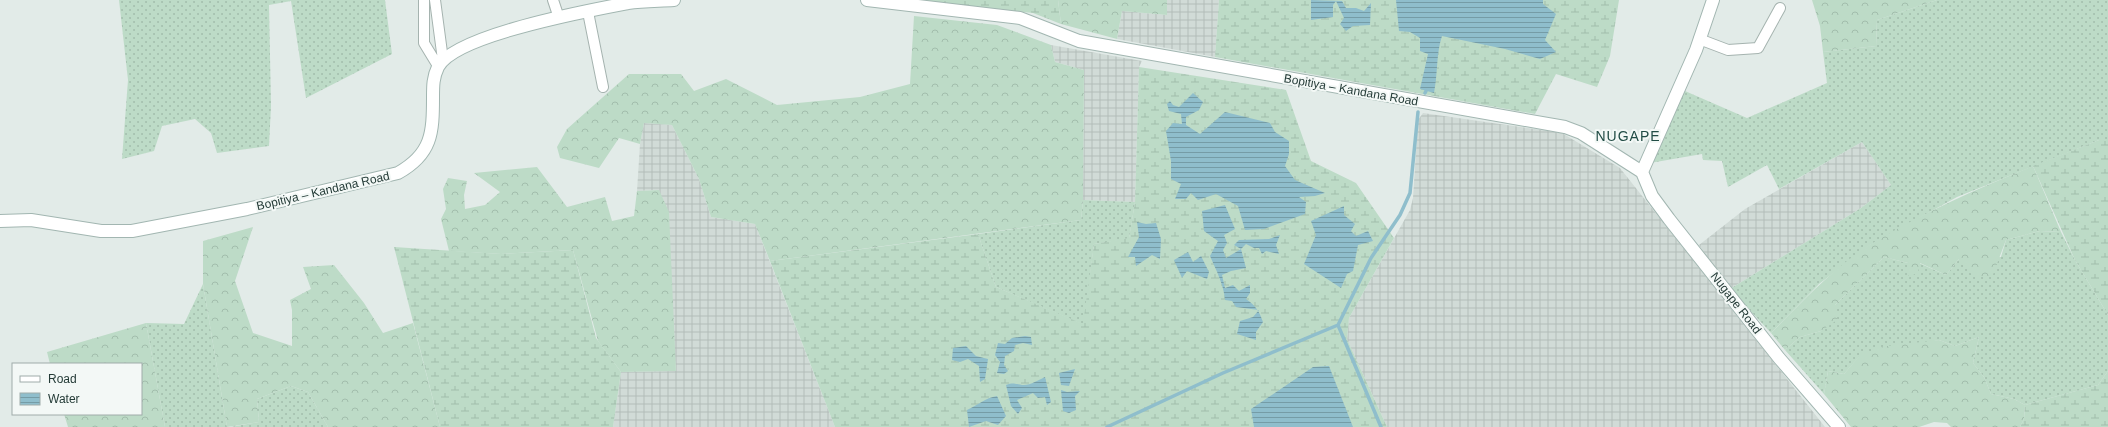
<svg xmlns="http://www.w3.org/2000/svg" width="2108" height="427" viewBox="0 0 2108 427" font-family="Arial,sans-serif">
<defs>
<pattern id="industrial-grid" width="8" height="8" patternUnits="userSpaceOnUse"><rect width="8" height="8" fill="#d1dbd7"/><path d="M0 4h8M4 0v8" fill="none" stroke="#b3bdb9"/></pattern>
<pattern id="grass-dots" width="8" height="8" patternUnits="userSpaceOnUse"><rect width="8" height="8" fill="#bddbc7"/><path d="M2 2h.1M6 6h.1" fill="none" stroke="#a2bdac" stroke-width="1.8" stroke-linecap="round"/></pattern>
<pattern id="forest-crowns" width="20" height="18" patternUnits="userSpaceOnUse"><rect width="20" height="18" fill="#bddbc7"/><path d="M2 6a3 3 0 1 1 6 0M12 15a3 3 0 1 1 6 0" fill="none" stroke="#a2bdac"/></pattern>
<pattern id="wetland-marsh" width="20" height="14" patternUnits="userSpaceOnUse"><rect width="20" height="14" fill="#bddbc7"/><path d="M1 5h8M5 5V1M11 12h8M15 12V8" fill="none" stroke="#a2bdac"/></pattern>
<pattern id="water-rules" width="6" height="5" patternUnits="userSpaceOnUse"><rect width="6" height="5" fill="#8fbecc"/><path d="M0 2.5h6" fill="none" stroke="#759ca6"/></pattern>
</defs>
<rect width="100%" height="100%" fill="#e2ebe8"/>
<path fill="url(#industrial-grid)" d="M 1167,0 L 1219,0 L 1215,57 L 1117,39 L 1122,11 L 1167,15 Z
M 1051,45 L 1142,61 L 1139,67 L 1135,202 L 1083,200 L 1084,70 L 1055,62 Z
M 1423,113 L 1562,133 L 1620,168 L 1825,427 L 1387,427 L 1347,339 L 1349,318 L 1410,210 L 1413,198 L 1418,120 Z
M 644,123 L 672,125 L 699,179 L 711,217 L 755,224 L 835,427 L 613,427 L 621,372 L 676,371 L 659,190 L 637,191 L 640,144 Z
M 1862,142 L 1891,185 L 1861,208 L 1730,289 L 1699,245 L 1745,209 Z"/>
<path fill="url(#grass-dots)" d="M 119,0 L 385,0 L 392,54 L 306,98 L 291,1 L 269,5 L 271,106 L 269,146 L 217,153 L 211,133 L 195,119 L 162,126 L 154,151 L 122,159 L 128,80 Z
M 1937,0 L 2108,0 L 2108,140 L 2099,140 L 1957,197 L 1870,245 L 1819,284 L 1771,333 L 1730,289 L 1861,208 L 1891,185 L 1862,142 L 1779,189 L 1767,165 L 1728,187 L 1722,161 L 1703,160 L 1702,154 L 1650,163 L 1685,91 L 1747,118 L 1827,83 L 1823,52 L 1876,46 L 1877,20 Z
M 1083,200 L 1135,202 L 1129,239 L 1094,244 L 1084,325 L 996,287 L 978,234 L 1081,220 Z
M 2040,231 L 2061,232 L 2075,260 L 2108,315 L 2108,371 L 2098,385 L 2025,405 L 2014,399 L 1991,394 L 1984,377 L 1973,363 L 1979,337 L 1955,346 L 1939,340 L 1859,357 L 1844,374 L 1828,371 L 1824,394 L 1785,350 L 1800,337 L 1821,331 L 1835,305 L 1884,257 L 1908,263 L 1908,277 L 1919,263 L 1946,275 L 1959,259 L 2001,257 L 2006,240 Z
M 203,284 L 227,427 L 165,427 L 146,323 L 184,324 Z
M 291,386 L 308,392 L 328,427 L 230,427 L 259,422 L 257,399 Z"/>
<path fill="url(#forest-crowns)" d="M 1058,0 L 1167,0 L 1167,15 L 1122,11 L 1117,39 L 1061,24 Z
M 1812,0 L 1937,0 L 1877,20 L 1876,46 L 1823,52 L 1820,26 Z
M 914,16 L 997,25 L 1051,45 L 1055,62 L 1084,70 L 1083,200 L 1081,220 L 770,261 L 755,224 L 711,217 L 699,179 L 672,125 L 644,123 L 640,144 L 619,138 L 599,168 L 560,158 L 557,147 L 567,129 L 629,74 L 681,74 L 694,91 L 726,79 L 777,105 L 860,97 L 910,84 Z
M 2033,166 L 2061,232 L 2040,231 L 2006,240 L 1992,277 L 1973,276 L 1959,259 L 1946,275 L 1920,263 L 1918,272 L 1908,278 L 1908,263 L 1884,257 L 1835,305 L 1837,320 L 1821,331 L 1800,337 L 1785,350 L 1771,333 C 1802,302 1833,268 1871,244 C 1922,213 1977,189 2033,166 Z
M 537,167 L 567,207 L 605,197 L 612,221 L 634,216 L 637,191 L 659,190 L 669,212 L 676,371 L 621,372 L 598,341 L 573,250 L 501,254 L 449,251 L 441,219 L 446,209 L 443,189 L 448,178 L 467,181 L 464,195 L 465,209 L 485,205 L 500,192 L 474,173 Z
M 253,227 L 235,281 L 253,333 L 292,346 L 292,310 L 290,300 L 311,289 L 303,267 L 334,265 L 364,303 L 383,333 L 413,323 L 440,427 L 328,427 L 308,392 L 291,386 L 257,399 L 259,422 L 227,427 L 203,284 L 203,241 Z
M 146,323 L 165,427 L 68,427 L 64,414 L 141,414 L 141,364 L 50,364 L 47,352 Z
M 1979,337 L 1973,363 L 1984,377 L 1991,394 L 2014,399 L 2025,405 L 2024,419 L 2020,427 L 1951,427 L 1947,423 L 1934,422 L 1919,427 L 1851,427 L 1824,394 L 1828,371 L 1844,374 L 1861,354 L 1887,346 L 1939,340 L 1955,346 Z"/>
<path fill="url(#wetland-marsh)" d="M 908,0 L 1058,0 L 1061,24 L 1033,13 Z
M 1219,0 L 1619,0 L 1610,56 L 1597,87 L 1556,74 L 1535,114 L 1215,57 Z
M 1139,67 L 1286,90 L 1311,161 L 1356,183 L 1394,238 L 1349,318 L 1347,339 L 1387,427 L 835,427 L 770,261 L 978,234 L 996,287 L 1083,324 L 1094,244 L 1129,238 L 1135,202 Z
M 2099,140 L 2108,140 L 2108,315 L 2075,260 L 2033,166 Z
M 394,247 L 501,254 L 573,250 L 596,338 L 621,372 L 613,427 L 440,427 Z
M 2108,371 L 2108,427 L 2020,427 L 2024,419 L 2025,405 L 2098,385 Z"/>
<path fill="url(#water-rules)" d="M 1311,0 L 1342,1 L 1346,8 L 1356,8 L 1364,11 L 1371,3 L 1370,25 L 1353,26 L 1346,31 L 1340,24 L 1344,18 L 1336,1 L 1333,5 L 1333,17 L 1311,20 Z
M 1396,0 L 1543,0 L 1543,4 L 1556,14 L 1545,40 L 1556,52 L 1540,59 L 1505,49 L 1442,36 C 1436,54 1438,73 1434,93 L 1420,89 L 1428,54 L 1420,51 L 1420,38 L 1410,32 L 1399,31 Z
M 1193,93 L 1203,102 L 1199,110 L 1186,117 L 1186,125 L 1200,134 L 1225,112 L 1270,123 L 1275,132 L 1289,141 L 1289,154 L 1285,166 L 1295,180 L 1325,193 L 1315,196 L 1299,197 L 1306,202 L 1305,214 L 1264,229 L 1245,230 L 1238,206 L 1216,194 L 1198,200 L 1191,193 L 1186,199 L 1175,199 L 1181,184 L 1171,179 L 1171,161 L 1166,131 L 1173,123 L 1182,124 L 1181,114 L 1169,111 L 1167,104 L 1170,101 L 1173,105 L 1179,107 Z
M 1225,205 L 1235,229 L 1224,235 L 1227,243 L 1223,250 L 1226,258 L 1241,249 L 1234,245 L 1239,240 L 1269,239 L 1280,235 L 1276,245 L 1279,254 L 1266,251 L 1262,254 L 1259,248 L 1254,248 L 1246,244 L 1241,249 L 1246,268 L 1231,271 L 1222,275 L 1225,288 L 1233,285 L 1239,291 L 1250,285 L 1250,293 L 1246,299 C 1256,306 1259,311 1263,322 L 1256,332 L 1256,340 L 1237,334 L 1240,321 L 1253,317 L 1259,310 L 1236,307 L 1232,301 L 1225,300 C 1224,285 1216,270 1210,256 L 1218,241 L 1204,231 L 1202,211 Z
M 1344,206 L 1344,215 L 1355,224 L 1351,231 L 1356,236 L 1368,231 L 1373,241 L 1358,245 L 1353,271 L 1347,274 L 1341,288 L 1304,264 L 1316,235 L 1311,221 Z
M 1137,222 L 1146,224 L 1156,223 L 1161,239 L 1160,259 L 1152,255 L 1136,266 L 1135,257 L 1128,257 L 1139,237 Z
M 1188,252 L 1193,262 L 1201,256 L 1209,272 L 1207,279 L 1187,271 L 1182,278 L 1174,260 Z
M 1025,336 L 1031,337 L 1032,345 L 1023,343 L 1015,345 L 1014,351 L 1005,356 L 1004,365 L 1008,371 L 1004,374 L 997,373 L 1000,362 L 995,355 L 998,343 L 1005,344 L 1012,338 Z
M 966,346 L 976,356 L 988,359 L 985,379 L 980,382 L 979,366 L 968,359 L 960,362 L 952,360 L 953,348 Z
M 1329,366 L 1353,427 L 1254,427 L 1251,409 L 1313,367 Z
M 1075,369 L 1069,386 L 1061,385 L 1059,373 Z
M 1045,377 L 1051,402 L 1047,405 L 1045,397 L 1038,398 L 1033,393 L 1017,400 L 1022,408 L 1018,414 L 1011,406 L 1006,385 C 1014,382 1014,384 1022,385 C 1030,386 1038,380 1045,377 Z
M 1061,390 L 1067,392 L 1080,391 L 1075,396 L 1076,410 L 1069,413 L 1063,411 Z
M 997,396 L 1006,416 L 998,425 L 986,421 L 969,427 L 967,410 C 978,405 985,398 997,396 Z"/>
<g fill="none" stroke-linecap="round" stroke-linejoin="round">
<path stroke="#8fbecc" stroke-width="3.5" d="M 1425,93 L 1426,91
M 1338,325 L 1371,258 L 1400,215 L 1410,193 L 1418,112
M 1107,427 L 1223,373 L 1338,325 L 1381,427"/>
<g stroke="#a5b3af" stroke-width="12">
<path id="street" d="M 424,0 L 424,43 L 438,66
M 435,0 L 443,60
M 553,0 L 559,18
M 588,12 L 603,87
M 1699,39 L 1728,50 L 1758,48 L 1780,8"/>
</g>
<g stroke="#a2b6b1" stroke-width="14">
<path id="secondary" d="M 867,0 L 1020,18 L 1079,41 L 1565,127 L 1581,133 L 1642,172
M 1642,172 L 1652,196 L 1669,219 L 1779,358 L 1839,427
M 1642,172 L 1696,50 L 1713,0
M 0,221 L 31,220 L 101,231 L 132,231 L 247,209 L 398,173 C 432,154 433,133 433,97 C 433,86 433,77 438,67 C 455,35 591,10 628,3 C 643,1 659,1 674,0"/>
</g>
<use href="#street" stroke="#fff" stroke-width="10"/>
<use href="#secondary" stroke="#fff" stroke-width="12"/>
</g>
<g text-anchor="middle" dominant-baseline="central" stroke-width="4" stroke-linejoin="round" paint-order="stroke">
<g font-size="12" fill="#243b37" stroke="#f3f8f6">
<text transform="translate(1351 90) rotate(10)">Bopitiya – Kandana Road</text>
<text transform="translate(323 191) rotate(-13)">Bopitiya – Kandana Road</text>
<text transform="translate(1736 303) rotate(52)">Nugape Road</text>
</g>
<g font-size="14" letter-spacing="1" fill="#214c45" stroke="#f3f8f6">
<text x="1628" y="136">NUGAPE</text>
</g>
</g>
<rect x="12" y="363" width="130" height="52" fill="#f3f8f6" stroke="#a0acaa"/>
<rect x="20" y="376" width="20" height="6" fill="#ffffff" stroke="#a0acaa"/>
<text x="48" y="383" font-size="12" fill="#243b37">Road</text>
<rect x="20" y="393" width="20" height="12" fill="url(#water-rules)" stroke="#a0acaa"/>
<text x="48" y="403" font-size="12" fill="#243b37">Water</text>
</svg>
